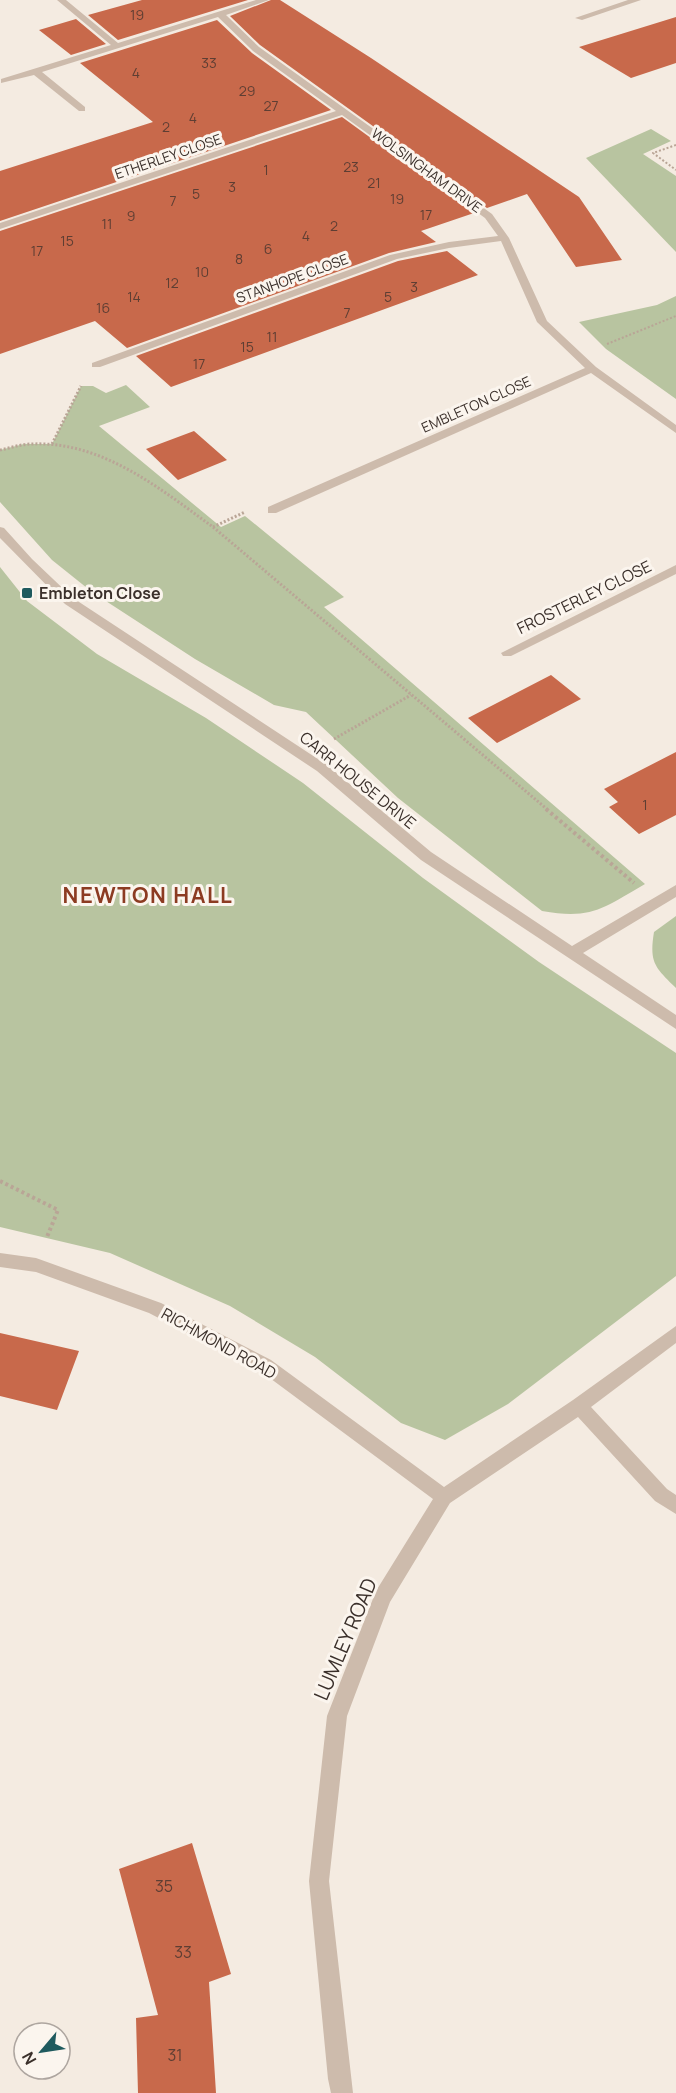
<svg xmlns="http://www.w3.org/2000/svg" width="676" height="2093" viewBox="0 0 676 2093" font-family="Manrope,sans-serif">
<rect width="100%" height="100%" fill="#f4ebe1"/>
<path fill="#b8c4a0" d="M 651,129 L 671,141 L 643,154 L 676,176 L 676,252 L 586,158 Z
M 676,296 L 676,399 L 606,349 L 579,322 L 657,305 Z
M 126,385 L 150,407 L 99,426 L 221,527 L 245,516 L 344,597 L 324,607 L 645,884 C 603,908 592,920 542,911 L 398,798 L 306,712 L 274,705 L 195,659 L 92,592 L 52,560 L 0,502 L 0,450 L 24,444 L 52,444 L 81,386 L 93,386 L 106,393 Z
M 0,567 L 27,601 L 97,654 L 206,718 L 303,783 L 423,878 L 539,962 L 676,1053 L 676,1276 L 508,1404 L 445,1440 L 401,1423 L 315,1357 L 230,1306 L 110,1253 L 0,1227 Z
M 676,916 L 676,988 C 655,967 649,963 654,932 Z"/>
<path fill="#c8694b" d="M 142,0 L 248,0 L 118,40 L 88,15 Z
M 271,0 L 280,0 L 371,58 L 579,197 L 622,260 L 576,267 L 527,194 L 487,208 L 260,45 L 230,16 Z
M 676,17 L 676,63 L 631,78 L 579,47 Z
M 76,19 L 106,44 L 71,55 L 39,30 Z
M 217,20 L 252,53 L 331,110 L 0,221 L 0,171 L 153,122 L 80,63 Z
M 342,117 L 474,213 L 421,231 L 436,242 L 389,253 L 127,348 L 95,321 L 0,354 L 0,231 Z
M 447,251 L 478,275 L 171,387 L 136,356 L 398,261 Z
M 194,431 L 227,460 L 178,480 L 146,449 Z
M 551,675 L 581,699 L 497,743 L 468,718 Z
M 676,752 L 676,815 L 639,834 L 609,807 L 618,802 L 604,789 Z
M 0,1333 L 79,1351 L 57,1410 L 0,1396 Z
M 192,1843 L 231,1974 L 209,1982 L 216,2093 L 138,2093 L 136,2018 L 158,2015 L 119,1869 Z"/>
<g fill="none" stroke-linecap="round" stroke-linejoin="round">
<path stroke="#b9a596" stroke-width="2" stroke-dasharray="2 2" stroke-linecap="butt" d="M 676,145 L 653,153 L 676,170
M 607,344 L 676,316"/>
<path stroke="#b9a596" stroke-width="3" stroke-dasharray="2 2" stroke-linecap="butt" d="M 52,444 L 81,386
M 0,450 C 10,448 21,444 32,444 C 102,441 159,488 213,527 L 548,810
M 213,527 L 245,512
M 334,739 L 411,695"/>
<path stroke="#b9a596" stroke-width="4" stroke-dasharray="3 3" stroke-linecap="butt" d="M 546,809 L 634,883
M 0,1181 L 58,1210 L 47,1237"/>
<path fill="#cdbbac" fill-rule="evenodd" d="M 57,0 L 66,0 L 118,43 L 256,0 L 269,0 L 226,15 L 259,47 L 492,214 L 509,238 L 547,321 L 596,367 L 676,425 L 676,433 L 591,373 L 276,513 L 268,513 L 268,507 L 585,368 L 537,322 L 501,241 L 449,248 L 397,259 L 100,367 L 92,367 L 92,363 L 390,255 L 449,242 L 498,236 L 485,218 L 342,115 L 0,229 L 0,223 L 336,111 L 253,51 L 218,17 L 42,72 L 85,107 L 85,111 L 79,111 L 34,75 L 1,83 L 1,79 L 111,45 Z
M 628,0 L 641,0 L 582,20 L 575,18 Z
M 0,527 L 4,528 L 32,559 L 73,598 L 327,765 L 431,852 L 572,946 L 676,885 L 676,897 L 583,953 L 676,1015 L 676,1029 L 421,860 L 317,771 L 65,604 L 0,538 Z
M 676,565 L 676,574 L 511,656 L 503,656 L 501,653 Z
M 0,1253 L 36,1258 L 161,1303 L 271,1360 L 444,1487 L 573,1400 L 676,1326 L 676,1343 L 591,1407 L 667,1489 L 676,1495 L 676,1514 L 655,1501 L 578,1417 L 450,1503 L 390,1602 L 347,1716 L 329,1881 L 353,2093 L 331,2093 L 328,2079 L 309,1881 L 327,1716 L 376,1591 L 433,1499 L 259,1370 L 149,1313 L 36,1272 L 0,1267 Z"/>
</g>
<rect fill="#1f5a5e" stroke="#fbf5ee" stroke-width="2" x="21" y="587" width="12" height="12" rx="3"/>
<g text-anchor="middle" dominant-baseline="central" stroke-width="6" stroke-linejoin="round" paint-order="stroke">
<g font-size="14" fill="#5e3e33">
<text x="137" y="14">19</text>
<text x="209" y="62">33</text>
<text x="136" y="72">4</text>
<text x="247" y="90">29</text>
<text x="271" y="105">27</text>
<text x="193" y="117">4</text>
<text x="166" y="126">2</text>
<text x="351" y="166">23</text>
<text x="266" y="169">1</text>
<text x="374" y="182">21</text>
<text x="232" y="186">3</text>
<text x="196" y="193">5</text>
<text x="397" y="198">19</text>
<text x="173" y="200">7</text>
<text x="426" y="214">17</text>
<text x="131" y="215">9</text>
<text x="107" y="223">11</text>
<text x="334" y="225">2</text>
<text x="306" y="235">4</text>
<text x="67" y="240">15</text>
<text x="268" y="248">6</text>
<text x="37" y="250">17</text>
<text x="239" y="258">8</text>
<text x="202" y="271">10</text>
<text x="172" y="282">12</text>
<text x="414" y="286">3</text>
<text x="134" y="296">14</text>
<text x="388" y="296">5</text>
<text x="103" y="307">16</text>
<text x="347" y="312">7</text>
<text x="272" y="336">11</text>
<text x="247" y="346">15</text>
<text x="199" y="363">17</text>
<text x="645" y="804">1</text>
</g>
<g font-size="14" fill="#3b302b" stroke="#fbf5ee">
<text transform="translate(168 156) rotate(-19)">ETHERLEY CLOSE</text>
<text transform="translate(427 170) rotate(36)">WOLSINGHAM DRIVE</text>
<text transform="translate(292 278) rotate(-20)">STANHOPE CLOSE</text>
<text transform="translate(476 404) rotate(-24)">EMBLETON CLOSE</text>
</g>
<g font-size="16" font-weight="bold" fill="#3b302b" stroke="#fbf5ee" text-anchor="start">
<text x="39" y="593">Embleton Close</text>
</g>
<g font-size="16" fill="#3b302b" stroke="#fbf5ee">
<text transform="translate(584 597) rotate(-26)">FROSTERLEY CLOSE</text>
<text transform="translate(358 780) rotate(39)">CARR HOUSE DRIVE</text>
<text transform="translate(219 1343) rotate(29)">RICHMOND ROAD</text>
</g>
<g font-size="16" fill="#5e3e33">
<text x="164" y="1886">35</text>
<text x="183" y="1952">33</text>
<text x="175" y="2055">31</text>
</g>
<g font-size="20" fill="#3b302b" stroke="#fbf5ee">
<text transform="translate(345 1639) rotate(-67)">LUMLEY ROAD</text>
</g>
<g font-size="22" font-weight="bold" letter-spacing="1.5" fill="#8c3b22" stroke="#fbf5ee">
<text x="148" y="895">NEWTON HALL</text>
</g>
</g>
<g transform="translate(42 2051) rotate(241)"><circle r="28" fill="#fbf5ee" stroke="#aea6a0" stroke-width="1.5"/>
<path d="M0-4.5L10 22L0 15L-10 22Z" fill="#1f5a5e"/>
<text y="-9" font-size="16" font-weight="bold" text-anchor="middle" fill="#3b302b">N</text>
</g>
</svg>
